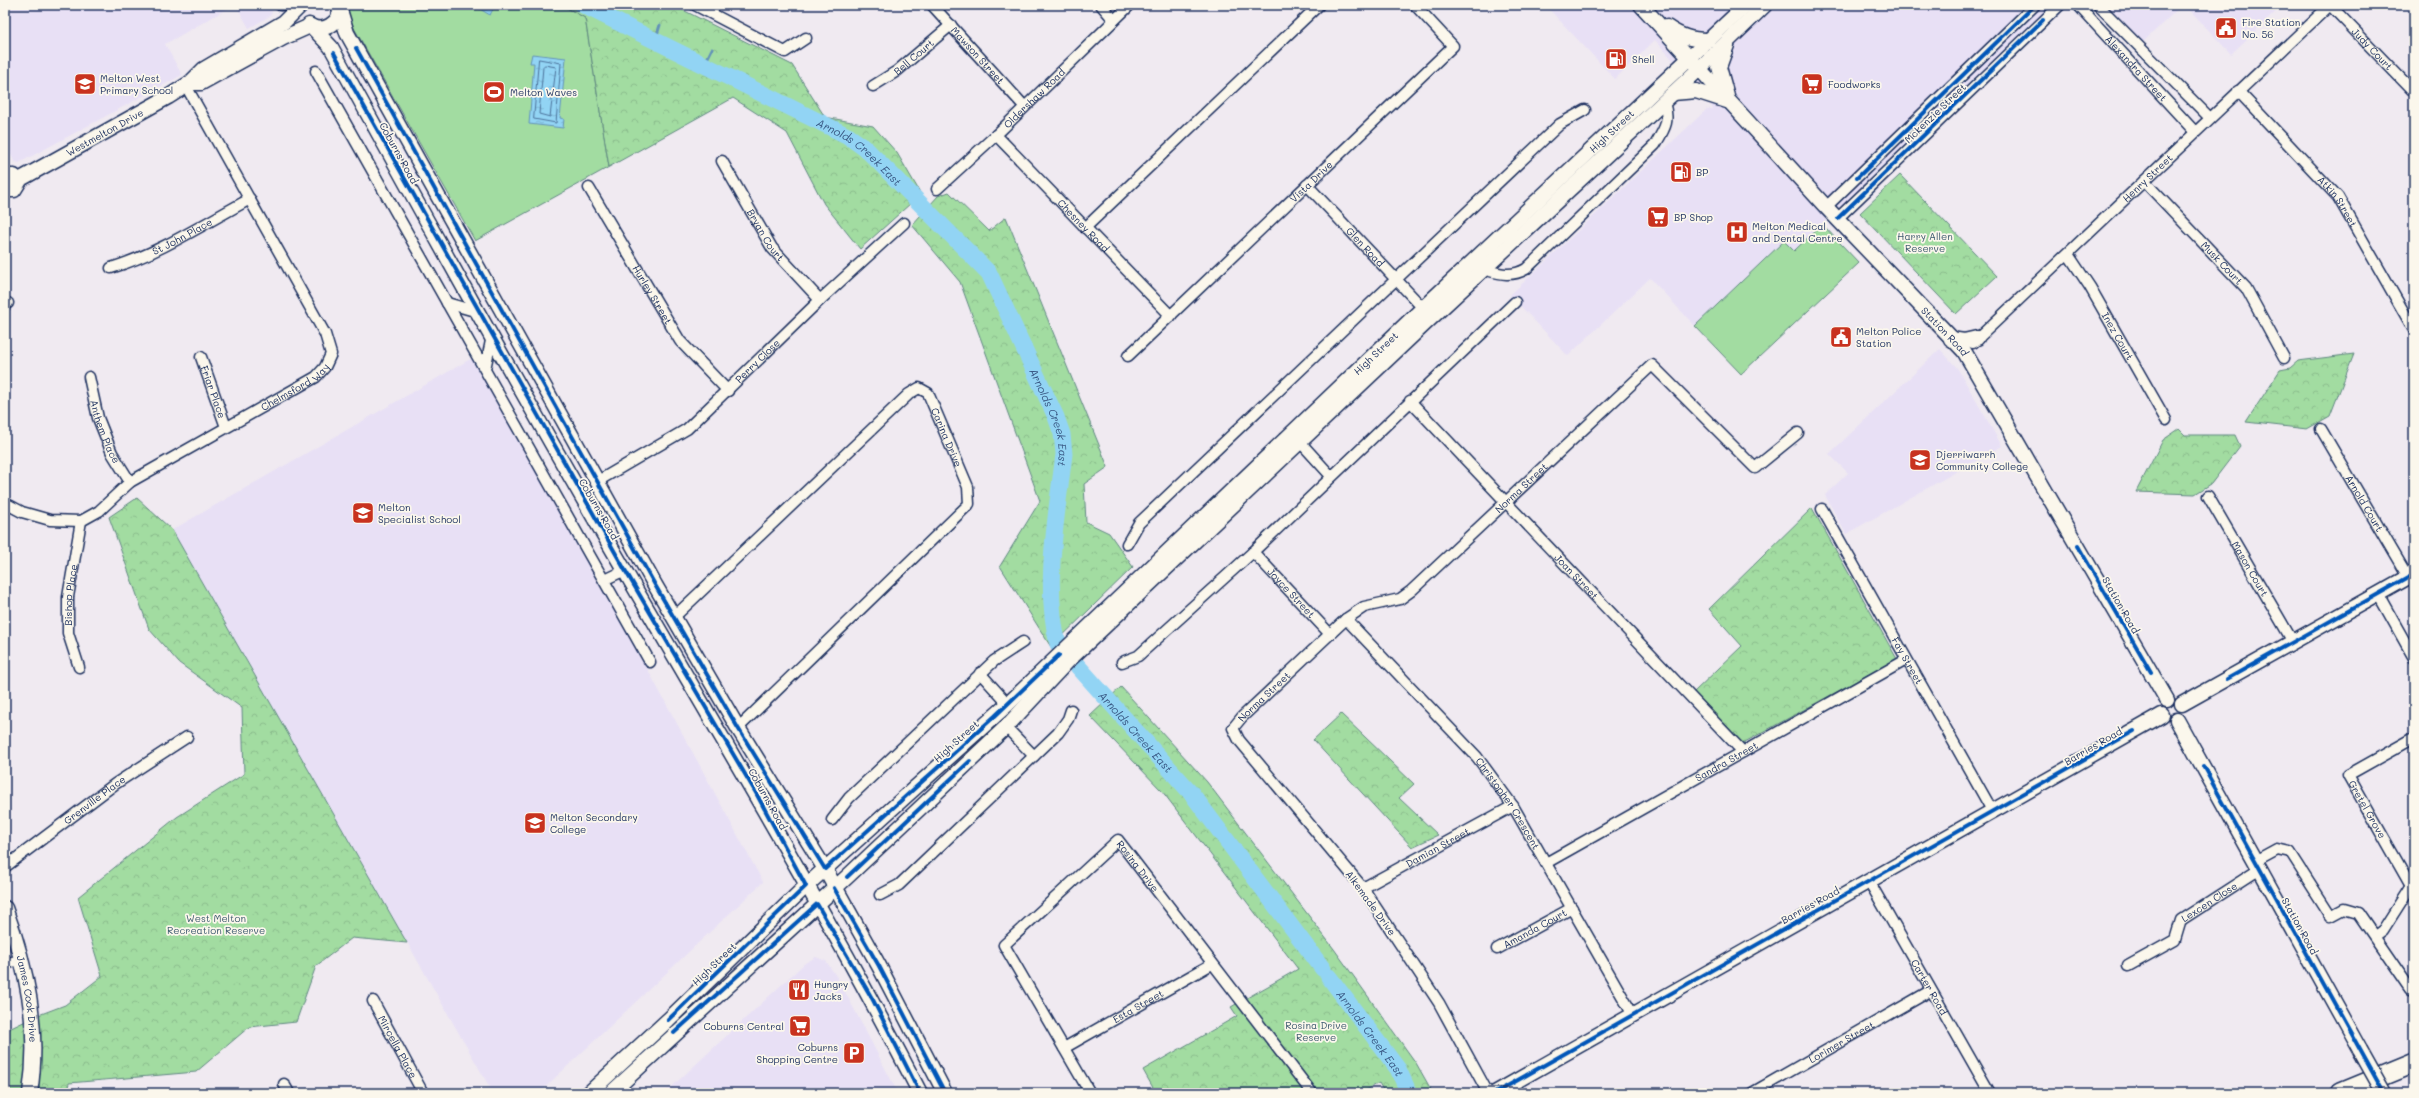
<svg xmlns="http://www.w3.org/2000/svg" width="2419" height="1098" viewBox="0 0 2419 1098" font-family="Mali,sans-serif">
<defs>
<pattern id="park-crowns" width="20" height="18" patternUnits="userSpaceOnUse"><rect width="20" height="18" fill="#a2dca1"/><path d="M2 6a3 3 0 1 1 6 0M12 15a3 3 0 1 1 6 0" fill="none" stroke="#8bbd8d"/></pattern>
<pattern id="water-ripples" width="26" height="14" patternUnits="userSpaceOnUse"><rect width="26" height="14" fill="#92d4f4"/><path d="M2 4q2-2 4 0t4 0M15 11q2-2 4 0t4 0" fill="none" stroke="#7db6d4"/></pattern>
</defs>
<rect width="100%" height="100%" fill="#f0eaf1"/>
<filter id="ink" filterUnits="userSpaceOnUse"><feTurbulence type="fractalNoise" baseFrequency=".025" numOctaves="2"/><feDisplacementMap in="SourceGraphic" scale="8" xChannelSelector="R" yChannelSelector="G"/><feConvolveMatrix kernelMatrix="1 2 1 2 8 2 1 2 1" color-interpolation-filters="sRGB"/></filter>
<g filter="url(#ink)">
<path fill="#e8e0f5" d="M 5,5 L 234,5 L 165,44 L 182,75 L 19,163 L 14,161 L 5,142 Z
M 236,5 L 269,5 L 272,12 L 270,16 L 249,28 Z
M 1545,5 L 2051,5 L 1794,251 L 1784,242 L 1695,326 L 1650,278 L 1568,356 L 1510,295 L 1707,109 L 1713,109 L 1702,92 L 1655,40 L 1615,79 Z
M 2108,5 L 2182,5 L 2143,42 Z
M 2185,5 L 2283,5 L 2231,54 Z
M 1940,349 L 1958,369 L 2002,446 L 1846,534 L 1825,495 L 1848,473 L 1829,454 Z
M 474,357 L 553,495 L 763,882 L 539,1093 L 493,1093 L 172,530 Z
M 816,957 L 826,961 L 840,982 L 898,1093 L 665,1093 L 805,963 Z"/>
<path fill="#a2dca1" stroke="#5e8680" d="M 341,5 L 562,5 L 585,18 L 609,167 L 475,241 Z
M 1822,224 L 1859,263 L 1741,374 L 1695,326 L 1784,241 L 1794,251 Z"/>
<path fill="url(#park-crowns)" stroke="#5e8680" d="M 562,5 L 673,5 L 792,65 L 825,117 L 873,126 L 897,153 L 921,194 L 860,249 L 824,204 L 787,133 L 733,98 L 609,167 L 585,18 Z
M 1900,175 L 1997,276 L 1956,314 L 1860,213 Z
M 949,192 L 989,231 L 1006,217 L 1108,467 L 1084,484 L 1086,522 L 1109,533 L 1133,567 L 1051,647 L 1000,566 L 1040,501 L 960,282 L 912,225 L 938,196 Z
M 2354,354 L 2330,416 L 2307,429 L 2246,422 L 2280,370 L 2290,368 L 2298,361 Z
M 2179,429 L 2185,435 L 2235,435 L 2240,446 L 2211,484 L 2195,494 L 2136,492 L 2163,440 Z
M 137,498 L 172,530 L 407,943 L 352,938 L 316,966 L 296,1022 L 249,1027 L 196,1072 L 69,1083 L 67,1093 L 5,1093 L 5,1031 L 36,1016 L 65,1005 L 102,976 L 78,897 L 177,817 L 244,774 L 242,708 L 179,663 L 149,629 L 109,517 Z
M 1812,508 L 1897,659 L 1743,743 L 1694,692 L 1742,646 L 1709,609 Z
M 1121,687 L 1207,782 L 1334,949 L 1416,1063 L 1433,1093 L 1385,1093 L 1379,1083 L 1361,1093 L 1156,1093 L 1143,1070 L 1237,1016 L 1231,1007 L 1298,969 L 1162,791 L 1090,716 Z
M 1341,714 L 1414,784 L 1399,798 L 1438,835 L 1412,847 L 1313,740 Z"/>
<path fill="url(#water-ripples)" stroke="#6292b8" d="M 473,5 L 495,5 L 490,15 Z
M 532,54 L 566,58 L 560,118 L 564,119 L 563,128 L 529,124 L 534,63 L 530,63 Z"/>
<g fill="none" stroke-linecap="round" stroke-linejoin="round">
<path stroke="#4b719a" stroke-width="1" d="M 539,59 L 561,63 L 556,123 L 534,119 Z
M 545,65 L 556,67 L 550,117 L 539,114 L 543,67 Z"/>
<path stroke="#6292b8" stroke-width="3" d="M 585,13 L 597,12
M 609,18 L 613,5
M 655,41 L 660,25
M 704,65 L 712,49"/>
<g stroke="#92d4f4" stroke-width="17">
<path id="s1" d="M 583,5 L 848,136 L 866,149 L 989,273 L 1056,417 L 1062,434 L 1064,454 C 1057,513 1043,587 1058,644 L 1192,794 L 1323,969"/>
<path id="s2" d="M 1329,977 L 1398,1069 L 1409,1093"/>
</g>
<g stroke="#1b2f5e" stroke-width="13">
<g id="street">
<path d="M 280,5 L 281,5"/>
<path d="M 695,5 L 785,52 L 806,38"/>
<path id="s3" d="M 932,5 L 1024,106"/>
<path d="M 1101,5 L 1114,20"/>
<path id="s4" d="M 2078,5 L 2195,132"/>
<path d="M 2098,5 L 2210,118"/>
<path id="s5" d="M 2330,5 L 2414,92"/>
<path d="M 316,71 L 650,662"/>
<path id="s6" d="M 873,86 L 897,71 L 951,25"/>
<path id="s7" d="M 2238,91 L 2338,197 L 2414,330"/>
<path id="s8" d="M 996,135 L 1171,316"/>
<path id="s9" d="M 722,161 L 772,248 L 820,300"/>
<path id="s10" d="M 2144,181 L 2246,288 L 2284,358"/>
<path id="s11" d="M 1307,185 L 1423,308"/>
<path id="s12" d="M 589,188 L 680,341 L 728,391"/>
<path id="s13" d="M 937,189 L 996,135 L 1130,5"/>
<path d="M 1826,207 L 2035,5"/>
<path d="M 1838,218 L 2060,5"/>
<path d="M 1085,228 L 1319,5"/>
<path id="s14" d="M 2068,254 L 2090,287 L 2166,420"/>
<path id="s15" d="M 111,268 C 160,253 205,223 250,199"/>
<path d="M 1486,270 C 1501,274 1512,277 1526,269 L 1655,145 C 1665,128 1670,122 1664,102"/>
<path d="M 447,303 L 478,312"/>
<path d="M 5,305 L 8,303"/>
<path id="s16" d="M 1973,343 L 2330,5"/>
<path id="s17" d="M 1128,356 L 1453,46 L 1415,5"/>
<path id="s18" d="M 201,357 L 226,427"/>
<path d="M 485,369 L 492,336"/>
<path id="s19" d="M 89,377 L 98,418 L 112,453 L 130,482"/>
<path id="s20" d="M 1410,401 L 1743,752"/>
<path id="s21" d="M 2321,429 L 2408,577"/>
<path d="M 1301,443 L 1331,476"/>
<path id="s22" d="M 598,481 L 687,429 L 820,300 L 904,223"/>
<path id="s23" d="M 2208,496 L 2293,642"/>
<path id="s24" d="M 5,503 L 22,512 L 50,520 L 81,521 L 99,511 L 130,482 L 316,377 L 325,367 L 331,354 L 325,334 L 186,86"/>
<path id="s25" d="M 1822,509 L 1993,812"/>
<path d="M 1127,544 L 1139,523 L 1560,124 L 1585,110"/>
<path id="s26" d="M 1253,552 L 1329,633"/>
<path d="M 604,580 L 625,570"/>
<path d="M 2378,594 L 2414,658"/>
<path id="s27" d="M 674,617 L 909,394 L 919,388 L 928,393 L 968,487 L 969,504 L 738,728"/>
<path id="s28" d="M 1346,619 L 1477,757 L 1513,806 L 1633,1015"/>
<path d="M 1122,662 L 1138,656 L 1253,552 L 1515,302"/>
<path id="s29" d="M 79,667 L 68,633 L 68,597 L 81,521"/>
<path d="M 980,673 L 1008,704"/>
<path d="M 1006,727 L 1034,756"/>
<path id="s30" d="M 2414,738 L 2348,775 L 2411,886 L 2414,884"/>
<path d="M 832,820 L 849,798 L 994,661 L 1023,642"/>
<path d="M 2255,861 L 2277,849 L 2290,852 L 2331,916 L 2344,909 L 2358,913 L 2411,990 L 2414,991"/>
<path id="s31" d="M 1546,863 L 1906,660"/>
<path id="s32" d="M 5,867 L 115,784 L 187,737"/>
<path id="s33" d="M 1869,881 L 1990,1093"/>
<path id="s34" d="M 1363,888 L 1513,806"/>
<path d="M 880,895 L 899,885 L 1058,733 L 1068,719 L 1071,710"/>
<path d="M 2375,936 L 2383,930 L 2411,886"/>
<path id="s35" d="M 1497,949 L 1572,908"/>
<path d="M 5,964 L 23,959"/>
<path id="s36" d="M 2128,966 L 2175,940 L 2181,920 L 2260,869"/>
<path id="s37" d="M 373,1001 L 423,1093"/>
<path id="s38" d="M 1064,1048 L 1212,964"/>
<path d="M 284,1084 L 289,1093"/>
<path id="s39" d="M 1090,1093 L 1004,945 L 1118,840 L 1312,1093"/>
<path id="s40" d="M 1488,1093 L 1439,1003 L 1363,888 L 1239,740 L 1233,728 L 1242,717 L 1346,619 L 1364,607 L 1400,599 L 1411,591 L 1652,365 L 1755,468 L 1798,433"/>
<path id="s41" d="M 1752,1093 L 1930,991"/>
</g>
</g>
<g stroke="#1b2f5e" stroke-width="17">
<g id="secondary">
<path id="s42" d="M 1641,5 L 1826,207 L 1964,351 L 2167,700"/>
<path d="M 340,10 L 347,33 L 655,585 L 738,728 L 825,869 L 879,966 L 945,1093"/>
<path d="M 309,25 C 322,34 341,24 340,7"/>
<path d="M 312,27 L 331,47 C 429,225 527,403 629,578 C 728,749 830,918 920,1093"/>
<path d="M 1667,27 C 1680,36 1691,40 1707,40"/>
<path d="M 1727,45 L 1719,67 L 1727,96"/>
<path d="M 190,83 L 201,83 L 283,38 L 310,26"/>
<path d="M 1673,93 L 1696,91 L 1727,101"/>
<path id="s43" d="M 19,180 L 168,97 L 190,83 L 204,69 L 284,22 L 300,6"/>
<path d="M 5,181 L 9,176 L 14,176 L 19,182 L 14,190 L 9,190 L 5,185"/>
<path d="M 1951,339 L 1964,341 L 1977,338"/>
<path d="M 2182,704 L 2414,574"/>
<path d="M 2177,720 L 2360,1050"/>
<path id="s44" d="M 5,908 C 27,968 40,1029 30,1093"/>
<path id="s45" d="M 589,1093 L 668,1020 L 806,886 L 1008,704 L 1423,308 L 1746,5"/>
<path d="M 611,1093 L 847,877 L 1006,727 L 1068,661 L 1430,319 L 1699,69 L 1765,5"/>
<path d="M 1495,1093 L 2162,715"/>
</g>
</g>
<g stroke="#1b2f5e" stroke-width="22">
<path id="highway" d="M 2341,1093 L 2414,1063"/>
</g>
<use href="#street" stroke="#fbf7ec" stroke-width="10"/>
<use href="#secondary" stroke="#fbf7ec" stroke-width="14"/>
<use href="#highway" stroke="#fbf7ec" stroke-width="19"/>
<g stroke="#1b2f5e" stroke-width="17" stroke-linecap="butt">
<path id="secondary-bridge" d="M 2360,1050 L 2384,1093"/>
</g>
<use href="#secondary-bridge" stroke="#fbf7ec" stroke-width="14"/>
<g stroke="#fbf7ec" stroke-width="6">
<path id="cycleway" d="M 356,48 L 655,585 L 738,728 L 825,869 L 995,716 L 1059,655
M 334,53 L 625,570 L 756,793 L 806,886 L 668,1020
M 1857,178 L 2035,5
M 1838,218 L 2043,20
M 2078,546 L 2151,672
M 2227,679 L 2414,574
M 2203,766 L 2384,1093
M 847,877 L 970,761
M 834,888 L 879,966 L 945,1093
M 674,1033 L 817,904 L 873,1000 L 920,1093
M 1495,1093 L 2134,731"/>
</g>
<use href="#cycleway" stroke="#0057b8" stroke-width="4"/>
</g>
</g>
<defs>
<g id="civic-square" transform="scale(1.15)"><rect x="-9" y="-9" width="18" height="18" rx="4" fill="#c8321e" stroke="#fbf7ec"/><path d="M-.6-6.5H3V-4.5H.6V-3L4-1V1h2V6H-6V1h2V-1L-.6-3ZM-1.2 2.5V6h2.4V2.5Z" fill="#fff"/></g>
<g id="fuel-square" transform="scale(1.15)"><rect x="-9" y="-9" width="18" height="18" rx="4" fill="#c8321e" stroke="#fbf7ec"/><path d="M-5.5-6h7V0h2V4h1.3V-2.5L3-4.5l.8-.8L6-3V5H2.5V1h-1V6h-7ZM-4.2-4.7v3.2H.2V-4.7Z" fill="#fff"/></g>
<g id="school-square" transform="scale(1.15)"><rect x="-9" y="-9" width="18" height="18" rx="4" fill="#c8321e" stroke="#fbf7ec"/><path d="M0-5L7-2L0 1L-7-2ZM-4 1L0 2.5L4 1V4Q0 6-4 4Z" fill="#fff"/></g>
<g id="supermarket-square" transform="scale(1.15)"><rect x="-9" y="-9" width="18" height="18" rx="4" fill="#c8321e" stroke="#fbf7ec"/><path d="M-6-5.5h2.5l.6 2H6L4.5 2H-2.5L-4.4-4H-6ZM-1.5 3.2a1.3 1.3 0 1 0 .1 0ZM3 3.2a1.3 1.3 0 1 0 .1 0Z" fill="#fff"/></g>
<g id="stadium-square" transform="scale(1.15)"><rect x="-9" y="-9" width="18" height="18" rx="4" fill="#c8321e" stroke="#fbf7ec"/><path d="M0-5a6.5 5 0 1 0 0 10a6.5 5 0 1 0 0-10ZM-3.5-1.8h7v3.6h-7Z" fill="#fff"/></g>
<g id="hospital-square" transform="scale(1.15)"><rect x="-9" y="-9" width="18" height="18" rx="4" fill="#c8321e" stroke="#fbf7ec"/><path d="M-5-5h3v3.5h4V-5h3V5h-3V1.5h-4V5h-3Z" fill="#fff"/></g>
<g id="restaurant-square" transform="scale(1.15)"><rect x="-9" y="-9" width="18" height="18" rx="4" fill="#c8321e" stroke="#fbf7ec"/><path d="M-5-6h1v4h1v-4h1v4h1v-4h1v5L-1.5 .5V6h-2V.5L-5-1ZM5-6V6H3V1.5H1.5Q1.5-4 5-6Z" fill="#fff"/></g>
<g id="parking-square" transform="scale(1.15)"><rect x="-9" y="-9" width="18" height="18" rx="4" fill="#c8321e" stroke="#fbf7ec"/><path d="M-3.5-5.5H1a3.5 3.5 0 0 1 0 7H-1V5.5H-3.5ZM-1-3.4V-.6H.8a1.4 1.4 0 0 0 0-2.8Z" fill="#fff"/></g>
</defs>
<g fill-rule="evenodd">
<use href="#civic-square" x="2226" y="28"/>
<use href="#fuel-square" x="1616" y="59"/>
<use href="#school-square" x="85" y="84"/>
<use href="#supermarket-square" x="1812" y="84"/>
<use href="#stadium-square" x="494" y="92"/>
<use href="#fuel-square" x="1681" y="172"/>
<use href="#supermarket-square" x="1658" y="217"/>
<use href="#hospital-square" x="1737" y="232"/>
<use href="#civic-square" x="1841" y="337"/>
<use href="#school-square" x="1920" y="460"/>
<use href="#school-square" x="363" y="513"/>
<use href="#school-square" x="535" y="823"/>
<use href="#restaurant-square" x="799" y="990"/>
<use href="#supermarket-square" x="800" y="1026"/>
<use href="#parking-square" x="854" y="1053"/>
</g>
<g text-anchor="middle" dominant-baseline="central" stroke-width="3.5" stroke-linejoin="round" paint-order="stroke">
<g font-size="10" fill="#1b2f5e" stroke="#fbf7ec" text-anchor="start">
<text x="2242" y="22">Fire Station<tspan x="2242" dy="12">No. 56</tspan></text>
<text x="1632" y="59">Shell</text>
<text x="100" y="78">Melton West<tspan x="100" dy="12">Primary School</tspan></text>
<text x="1828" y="84">Foodworks</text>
<text x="510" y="92">Melton Waves</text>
<text x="1696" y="172">BP</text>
<text x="1674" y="217">BP Shop</text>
<text x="1752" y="226">Melton Medical<tspan x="1752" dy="12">and Dental Centre</tspan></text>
<text x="1856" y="331">Melton Police<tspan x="1856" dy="12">Station</tspan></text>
<text x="1936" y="454">Djerriwarrh<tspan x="1936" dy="12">Community College</tspan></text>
<text x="378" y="507">Melton<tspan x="378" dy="12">Specialist School</tspan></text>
<text x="550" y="817">Melton Secondary<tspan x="550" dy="12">College</tspan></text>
<text x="814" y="984">Hungry<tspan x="814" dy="12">Jacks</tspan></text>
<text x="784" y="1026" text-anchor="end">Coburns Central</text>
<text x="838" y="1047" text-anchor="end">Coburns<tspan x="838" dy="12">Shopping Centre</tspan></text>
</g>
<g font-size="10" fill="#1b2f5e" stroke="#fbf7ec">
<text stroke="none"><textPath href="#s5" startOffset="61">Judy Court</textPath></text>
<text stroke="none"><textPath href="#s3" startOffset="68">Mawson Street</textPath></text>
<text stroke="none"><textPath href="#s6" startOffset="50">Bell Court</textPath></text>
<text stroke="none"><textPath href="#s4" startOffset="86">Alexandra Street</textPath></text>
<text stroke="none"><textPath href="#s13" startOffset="133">Oldershaw Road</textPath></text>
<text transform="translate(1935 113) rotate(-44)">Mckenzie Street</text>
<text stroke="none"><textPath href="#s45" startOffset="1404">High Street</textPath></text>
<text stroke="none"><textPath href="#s43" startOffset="98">Westmelton Drive</textPath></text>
<text transform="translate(399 153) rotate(61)">Coburns Road</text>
<text stroke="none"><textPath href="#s16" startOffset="240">Henry Street</textPath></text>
<text stroke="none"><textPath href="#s17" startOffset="253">Vista Drive</textPath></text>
<text stroke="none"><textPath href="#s7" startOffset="149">Atkin Street</textPath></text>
<text stroke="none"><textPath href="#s8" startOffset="126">Chesney Road</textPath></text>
<text stroke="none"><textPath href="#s9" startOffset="86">Bryan Court</textPath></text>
<text stroke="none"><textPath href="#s15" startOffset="78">St John Place</textPath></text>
<text stroke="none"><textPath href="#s11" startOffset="85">Glen Road</textPath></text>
<text stroke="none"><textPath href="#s10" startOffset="113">Musk Court</textPath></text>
<text stroke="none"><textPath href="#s12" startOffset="124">Hurley Street</textPath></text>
<text stroke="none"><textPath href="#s42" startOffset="446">Station Road</textPath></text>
<text stroke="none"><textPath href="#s14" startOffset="96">Inez Court</textPath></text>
<text stroke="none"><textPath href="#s45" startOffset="1080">High Street</textPath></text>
<text stroke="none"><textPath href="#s22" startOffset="201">Perry Close</textPath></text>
<text stroke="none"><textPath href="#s24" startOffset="333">Chelmsford Way</textPath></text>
<text stroke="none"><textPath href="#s18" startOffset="37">Friar Place</textPath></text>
<text stroke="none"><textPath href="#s19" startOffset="57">Anthem Place</textPath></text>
<text stroke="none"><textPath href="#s27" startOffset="394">Carina Drive</textPath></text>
<text stroke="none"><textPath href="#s40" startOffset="827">Norma Street</textPath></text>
<text stroke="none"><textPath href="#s21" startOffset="86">Arnold Court</textPath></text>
<text transform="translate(599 509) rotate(60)">Coburns Road</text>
<text stroke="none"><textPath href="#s23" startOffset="84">Mason Court</textPath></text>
<text stroke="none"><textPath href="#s20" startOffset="242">Joan Street</textPath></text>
<text stroke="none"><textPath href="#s26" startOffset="56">Joyce Street</textPath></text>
<text stroke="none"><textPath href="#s29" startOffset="74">Bishop Place</textPath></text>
<text transform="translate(2121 605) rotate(60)">Station Road</text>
<text stroke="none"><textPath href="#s25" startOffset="174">Fay Street</textPath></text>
<text stroke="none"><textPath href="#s40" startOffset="491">Norma Street</textPath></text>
<text transform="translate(956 741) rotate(-42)">High Street</text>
<text transform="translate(2093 746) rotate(-30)">Barries Road</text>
<text stroke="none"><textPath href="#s31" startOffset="207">Sandra Street</textPath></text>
<text transform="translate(768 799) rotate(61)">Coburns Road</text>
<text stroke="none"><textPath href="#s32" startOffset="112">Grenville Place</textPath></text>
<text stroke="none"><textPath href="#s28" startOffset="246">Christopher Crescent</textPath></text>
<text stroke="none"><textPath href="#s30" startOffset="115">Gretel Grove</textPath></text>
<text stroke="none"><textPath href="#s34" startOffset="85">Damian Street</textPath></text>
<text stroke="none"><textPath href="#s39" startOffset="359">Rosina Drive</textPath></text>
<text transform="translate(1371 903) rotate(54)">Alkemade Drive</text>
<text stroke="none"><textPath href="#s36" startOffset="108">Lexcen Close</textPath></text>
<text transform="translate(1810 905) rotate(-29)">Barries Road</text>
<text transform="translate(2300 926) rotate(61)">Station Road</text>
<text stroke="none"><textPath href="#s35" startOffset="43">Amanda Court</textPath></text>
<text transform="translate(714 964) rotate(-44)">High Street</text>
<text stroke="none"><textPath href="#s33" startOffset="122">Carter Road</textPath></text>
<text stroke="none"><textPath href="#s44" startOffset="94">James Cook Drive</textPath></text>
<text stroke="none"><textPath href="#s38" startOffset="85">Esta Street</textPath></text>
<text stroke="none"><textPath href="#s41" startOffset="103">Lorimer Street</textPath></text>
<text stroke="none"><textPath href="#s37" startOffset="52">Mircella Place</textPath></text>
</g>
<g font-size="10" fill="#3d5a6f" stroke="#fbf7ec">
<text x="1925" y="236">Harry Allen<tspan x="1925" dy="12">Reserve</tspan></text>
<text x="216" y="918">West Melton<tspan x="216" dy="12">Recreation Reserve</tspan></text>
<text x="1316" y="1025">Rosina Drive<tspan x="1316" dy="12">Reserve</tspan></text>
</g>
<g font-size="11" font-style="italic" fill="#395884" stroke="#fbf7ec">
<text stroke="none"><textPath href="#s1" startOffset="314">Arnolds Creek East</textPath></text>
<text stroke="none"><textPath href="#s1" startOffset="650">Arnolds Creek East</textPath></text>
<text stroke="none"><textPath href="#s1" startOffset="998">Arnolds Creek East</textPath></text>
<text stroke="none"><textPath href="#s2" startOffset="70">Arnolds Creek East</textPath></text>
</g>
</g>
<rect width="2419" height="1098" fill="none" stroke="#fbf7ec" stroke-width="20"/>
<rect x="10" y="10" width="2399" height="1078" fill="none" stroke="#1b2f5e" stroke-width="1.5" filter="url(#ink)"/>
</svg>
